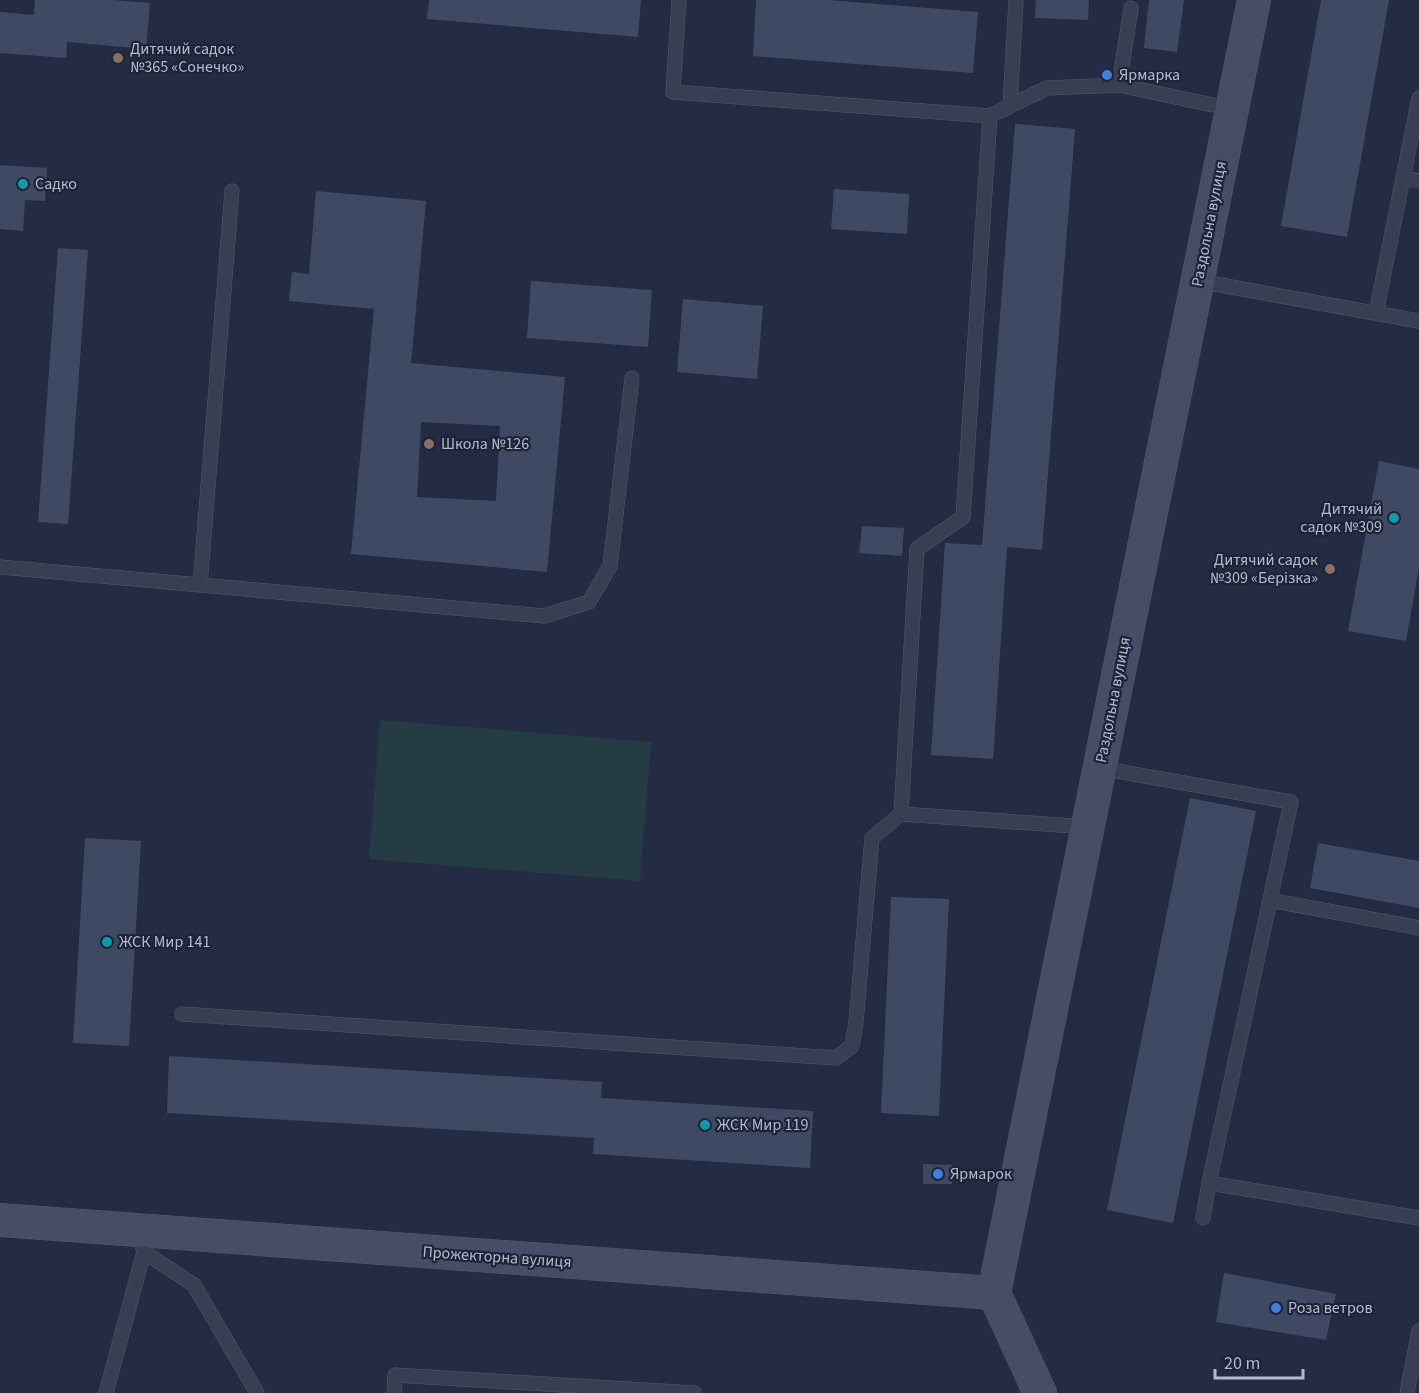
<svg xmlns="http://www.w3.org/2000/svg" width="1419" height="1393" viewBox="0 0 1419 1393" font-family="'Source Sans 3',sans-serif">
<rect width="100%" height="100%" fill="#242c44"/>
<path fill="#263c45" d="M 380,720 L 651,742 L 640,881 L 369,859 Z"/>
<path fill="#404964" fill-rule="evenodd" d="M 35,0 L 111,0 L 150,3 L 146,49 L 67,42 L 66,58 L 0,53 L 0,12 L 34,15 Z
M 429,0 L 641,0 L 638,37 L 427,19 Z
M 756,0 L 828,0 L 978,12 L 973,73 L 753,56 Z
M 1036,0 L 1089,0 L 1088,20 L 1035,18 Z
M 1149,0 L 1184,0 L 1177,52 L 1144,48 Z
M 1321,0 L 1389,0 L 1347,237 L 1281,226 Z
M 1015,124 L 1075,129 L 1042,550 L 1007,547 L 993,759 L 931,755 L 945,543 L 982,545 Z
M 0,165 L 47,168 L 45,201 L 25,200 L 23,231 L 0,229 Z
M 834,189 L 909,194 L 907,234 L 831,229 Z
M 316,191 L 426,201 L 411,363 L 565,377 L 547,572 L 351,554 L 374,309 L 289,301 L 292,272 L 309,274 ZM 421,422 L 500,426 L 496,501 L 417,497 Z
M 58,248 L 88,250 L 68,524 L 38,522 Z
M 531,281 L 652,290 L 648,347 L 527,338 Z
M 683,299 L 763,306 L 757,379 L 677,372 Z
M 1379,461 L 1419,469 L 1419,567 L 1406,641 L 1348,631 Z
M 862,526 L 904,528 L 902,556 L 859,553 Z
M 1190,798 L 1256,811 L 1173,1223 L 1107,1210 Z
M 85,838 L 141,841 L 129,1046 L 73,1043 Z
M 1318,843 L 1419,861 L 1419,908 L 1310,888 Z
M 891,897 L 949,899 L 939,1116 L 881,1113 Z
M 169,1056 L 602,1082 L 601,1098 L 813,1111 L 810,1168 L 593,1154 L 594,1138 L 167,1113 Z
M 923,1164 L 952,1165 L 952,1184 L 923,1184 Z
M 1224,1273 L 1336,1294 L 1326,1340 L 1216,1322 Z"/>
<g fill="none" stroke-linecap="round" stroke-linejoin="round">
<g stroke="#535a6d" stroke-width="15">
<path id="lane" d="M 679,0 L 673,92 L 990,116
M 1131,8 L 1119,85 L 1232,109
M 1010,106 L 1016,0
M 1403,178 L 1419,181
M 1198,281 L 1419,321
M 1376,313 L 1419,98
M 0,567 L 544,616 L 589,602 L 610,566 L 632,378
M 200,585 L 232,191
M 1100,768 L 1291,802 L 1270,900
M 901,814 L 1088,827
M 182,1014 L 836,1058 L 852,1046 L 856,1022 L 872,838 L 901,814 L 917,549 L 963,517 L 990,116 L 1047,88 L 1119,85
M 1209,1183 L 1270,900 L 1419,928
M 1203,1218 L 1209,1183 L 1419,1218
M 144,1252 L 194,1285 L 257,1393
M 106,1393 L 144,1252 L 142,1244
M 394,1393 L 395,1375 L 694,1393
M 1407,1393 L 1419,1331"/>
</g>
<g stroke="#535a6d" stroke-width="34">
<path id="secondary" d="M 0,1220 L 994,1293
M 1040,1393 L 994,1293 L 1254,0"/>
</g>
<use href="#lane" stroke="#383f53" stroke-width="14"/>
<use href="#secondary" stroke="#464d67" stroke-width="33"/>
</g>
<g fill="#8d6e63" stroke="#1d2438" stroke-width="2">
<circle cx="118" cy="58" r="6"/>
<circle cx="429" cy="444" r="6"/>
<circle cx="1330" cy="569" r="6"/>
</g>
<g fill="#3f7fe0" stroke="#1d2438" stroke-width="2">
<circle cx="1107" cy="75" r="6"/>
<circle cx="938" cy="1174" r="6"/>
<circle cx="1276" cy="1308" r="6"/>
</g>
<g fill="#0f9aa8" stroke="#1d2438" stroke-width="2">
<circle cx="23" cy="184" r="6"/>
<circle cx="1394" cy="518" r="6"/>
<circle cx="107" cy="942" r="6"/>
<circle cx="705" cy="1125" r="6"/>
</g>
<g text-anchor="middle" dominant-baseline="central" stroke-width="4.5" stroke-linejoin="round" paint-order="stroke">
<g font-size="16" fill="#b5bbcd" stroke="#1d2438" text-anchor="start">
<text x="130" y="49">Дитячий садок<tspan x="130" dy="18">№365 «Сонечко»</tspan></text>
<text x="1119" y="75">Ярмарка</text>
<text x="35" y="184">Садко</text>
<text x="441" y="444">Школа №126</text>
<text x="1382" y="509" text-anchor="end">Дитячий<tspan x="1382" dy="18">садок №309</tspan></text>
<text x="1318" y="560" text-anchor="end">Дитячий садок<tspan x="1318" dy="18">№309 «Берізка»</tspan></text>
<text x="119" y="942">ЖСК Мир 141</text>
<text x="717" y="1125">ЖСК Мир 119</text>
<text x="950" y="1174">Ярмарок</text>
<text x="1288" y="1308">Роза ветров</text>
</g>
<g font-size="16" fill="#b5bbcd" stroke="#1d2438">
<text transform="translate(1209 224) rotate(-79)">Раздольна вулиця</text>
<text transform="translate(1113 700) rotate(-79)">Раздольна вулиця</text>
<text transform="translate(497 1257) rotate(4)">Прожекторна вулиця</text>
</g>
</g>
<path d="M1215 1369v9h88v-9" fill="none" stroke="#b5bbcd" stroke-width="3"/>
<text x="1224" y="1369" font-size="18" fill="#b5bbcd" stroke="#1d2438" stroke-width="4.5" paint-order="stroke">20 m</text>
</svg>
